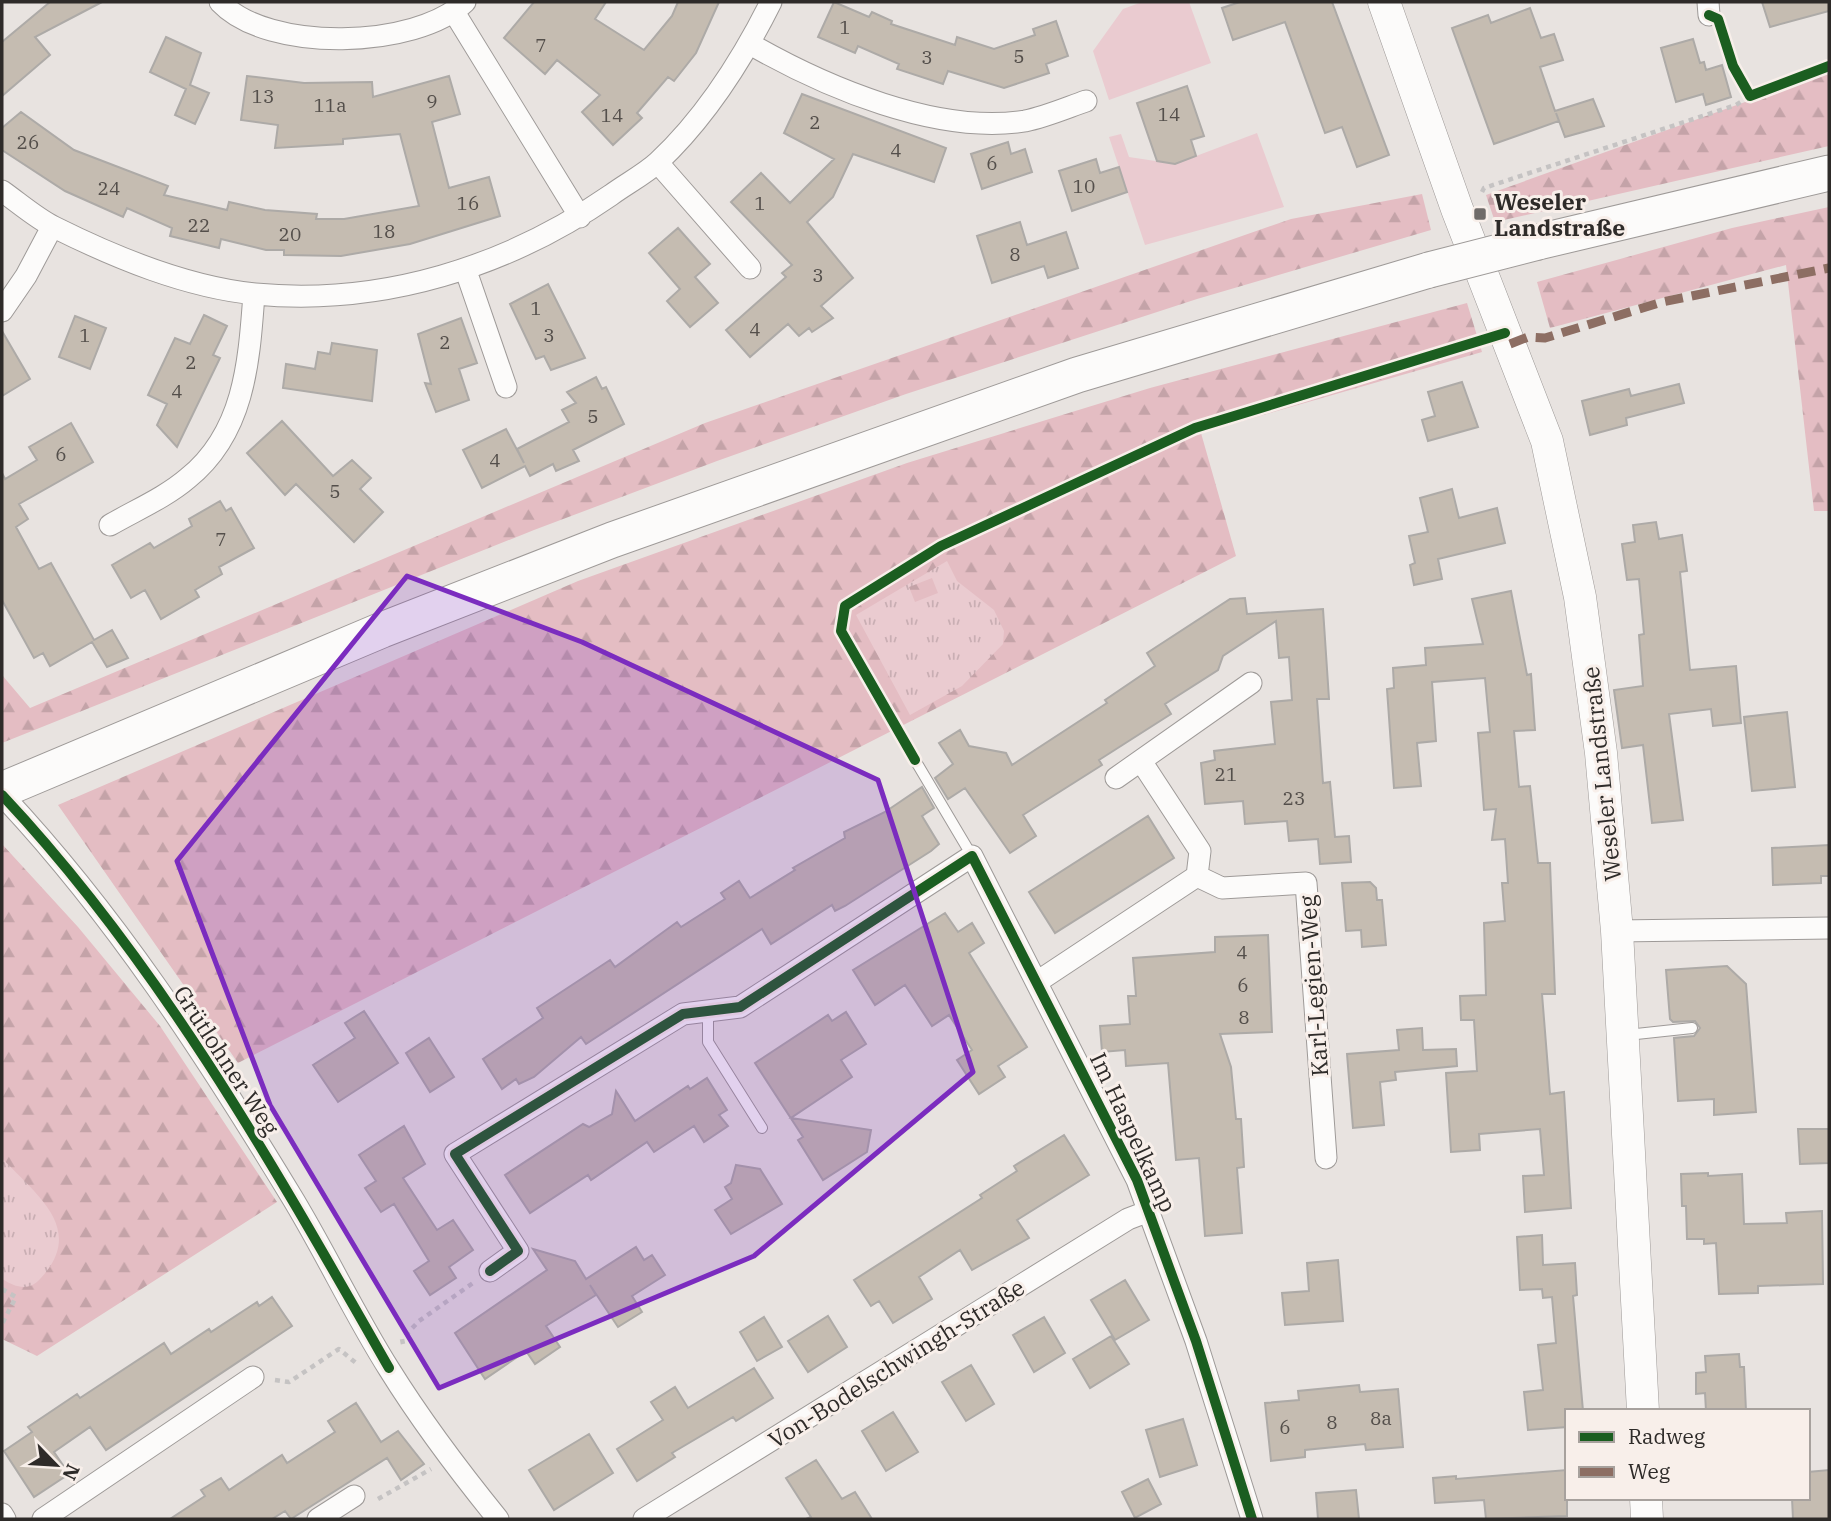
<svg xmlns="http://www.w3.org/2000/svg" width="1831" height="1521" viewBox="0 0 1831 1521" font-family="'IBM Plex Serif',serif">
<defs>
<pattern id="forest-firs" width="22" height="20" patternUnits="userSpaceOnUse" patternTransform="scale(1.75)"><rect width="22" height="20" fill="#e4bdc3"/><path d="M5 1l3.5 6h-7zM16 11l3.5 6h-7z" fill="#c4a3a8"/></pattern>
<pattern id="park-tufts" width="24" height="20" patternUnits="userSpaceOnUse" patternTransform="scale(1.75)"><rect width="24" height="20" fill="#eacbd0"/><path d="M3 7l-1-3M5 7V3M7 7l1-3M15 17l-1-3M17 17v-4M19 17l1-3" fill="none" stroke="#c9aeb3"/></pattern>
</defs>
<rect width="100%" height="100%" fill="#e8e3e0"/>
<path fill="#eacbd0" d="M 1142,2 L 1189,2 L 1211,63 L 1109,100 L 1093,51 L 1123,9 Z
M 1257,133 L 1284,207 L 1145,245 L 1109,137 L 1121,134 L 1129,157 L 1175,164 Z"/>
<path fill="url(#forest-firs)" d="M 1829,72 L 1829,146 L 1495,222 L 1486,195 Z
M 1422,194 L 1431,230 L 1197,299 L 906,394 L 717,461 L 534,530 L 2,743 L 2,675 L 30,708 L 705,423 L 1291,219 Z
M 1829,207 L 1829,511 L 1814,511 L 1786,265 L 1550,328 L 1537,282 L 1732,228 Z
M 1467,303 L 1482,352 L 1201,433 L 1236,556 L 238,1063 L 58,805 L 578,581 L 907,463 L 1150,388 Z
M 2,844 L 78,927 L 160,1026 L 277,1202 L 37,1356 L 2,1339 Z"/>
<path fill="url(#park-tufts)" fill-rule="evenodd" d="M 947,561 L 957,581 L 994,610 L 1004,631 L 1003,644 L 962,686 L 910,715 L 856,615 ZM 932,578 L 938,593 L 915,602 L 909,587 Z
M 2,1158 C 36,1195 87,1229 40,1279 C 28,1292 16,1287 2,1279 Z"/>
<path fill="#c5bcb1" stroke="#adaaa7" stroke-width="2" d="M 50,2 L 102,2 L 35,37 L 50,55 L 2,96 L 2,42 Z
M 534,2 L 606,2 L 595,19 L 644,50 L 672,16 L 678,2 L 719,2 L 696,53 L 674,81 L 668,77 L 637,113 L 642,118 L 613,145 L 582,112 L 600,95 L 557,60 L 545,74 L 504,38 Z
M 834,2 L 869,17 L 872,12 L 892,21 L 891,24 L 955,45 L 957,37 L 994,49 L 1035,35 L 1033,29 L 1056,21 L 1068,56 L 1046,64 L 1049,73 L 1004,88 L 948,71 L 943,84 L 897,69 L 899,64 L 858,46 L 855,53 L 818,37 Z
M 1240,2 L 1332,2 L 1389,155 L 1357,167 L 1342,127 L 1325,133 L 1285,22 L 1233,40 L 1222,8 Z
M 1762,2 L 1829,2 L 1829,11 L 1770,27 Z
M 1530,8 L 1541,38 L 1554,34 L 1563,60 L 1540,67 L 1555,111 L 1593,99 L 1604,126 L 1565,137 L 1556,113 L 1559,121 L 1494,144 L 1452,28 L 1488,15 L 1491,23 Z
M 166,37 L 201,53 L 190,85 L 209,93 L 195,124 L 175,115 L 186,89 L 150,72 Z
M 1693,39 L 1700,63 L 1704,62 L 1706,70 L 1722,65 L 1731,97 L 1706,105 L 1703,94 L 1676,102 L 1661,48 Z
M 247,76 L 304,83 L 372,82 L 373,97 L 449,76 L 460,114 L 432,122 L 449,188 L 489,177 L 500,216 L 410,244 L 341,256 L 284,255 L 284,250 L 266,250 L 221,239 L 219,248 L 170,236 L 172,228 L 127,208 L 123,217 L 65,191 L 2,150 L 2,128 L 21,112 L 74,150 L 168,186 L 164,195 L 227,210 L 229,202 L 265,210 L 317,214 L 316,219 L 344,219 L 419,206 L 400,134 L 343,139 L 343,144 L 275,148 L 278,125 L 241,120 Z
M 1187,86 L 1204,136 L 1191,140 L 1196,156 L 1175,164 L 1157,161 L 1137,103 Z
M 802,94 L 946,148 L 934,182 L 853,154 L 833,197 L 807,222 L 853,278 L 821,306 L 833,318 L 812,332 L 809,328 L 799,336 L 788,324 L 750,357 L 726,330 L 786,277 L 782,273 L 792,265 L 731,202 L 761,173 L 790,203 L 834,159 L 784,133 Z
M 1008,142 L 1011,154 L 1025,149 L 1032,172 L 982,189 L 971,154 Z
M 1096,159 L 1100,173 L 1119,167 L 1127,192 L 1072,211 L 1059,171 Z
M 1020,222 L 1027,245 L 1066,232 L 1078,268 L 1048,278 L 1044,266 L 992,283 L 977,236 Z
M 678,228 L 710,264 L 695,277 L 718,303 L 690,327 L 667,301 L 680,289 L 649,253 Z
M 548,284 L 585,358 L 551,370 L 544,356 L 536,359 L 510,304 Z
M 204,315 L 227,326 L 213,355 L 220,358 L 177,447 L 157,425 L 167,404 L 148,395 L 175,338 L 190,344 Z
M 75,316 L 106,328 L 90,369 L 59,357 Z
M 461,318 L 477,363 L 459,369 L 469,400 L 436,412 L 425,383 L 431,384 L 418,334 Z
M 2,331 L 30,379 L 2,396 Z
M 332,343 L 377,350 L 372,401 L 283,388 L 286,364 L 315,369 L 318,352 L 330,354 Z
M 596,377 L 602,389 L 606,387 L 624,424 L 573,450 L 579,461 L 556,471 L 553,464 L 530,476 L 525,466 L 482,488 L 463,450 L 506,429 L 524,463 L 517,449 L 569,422 L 562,410 L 576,403 L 567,392 Z
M 1462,382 L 1478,427 L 1428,441 L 1422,420 L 1435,416 L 1428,392 Z
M 1679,384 L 1684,403 L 1626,418 L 1627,425 L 1590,435 L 1582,401 L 1629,389 L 1631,396 Z
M 282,421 L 333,476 L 352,460 L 371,478 L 360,489 L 383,512 L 354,542 L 296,484 L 285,495 L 247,453 Z
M 71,423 L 93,462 L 19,504 L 28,519 L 16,527 L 39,569 L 51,563 L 94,640 L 112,630 L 128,658 L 107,667 L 92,642 L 50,666 L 43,653 L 34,658 L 2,600 L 2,473 L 5,479 L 37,460 L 29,447 Z
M 1452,489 L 1459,518 L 1497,508 L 1505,543 L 1438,559 L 1442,579 L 1414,585 L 1410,565 L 1415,563 L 1409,536 L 1428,532 L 1420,498 Z
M 220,501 L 226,511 L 231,508 L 254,548 L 219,567 L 222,574 L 195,590 L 199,597 L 161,619 L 145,590 L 131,598 L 112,565 L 150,543 L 154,548 L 192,526 L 189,519 Z
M 1656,522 L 1659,539 L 1682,535 L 1687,571 L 1680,572 L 1690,670 L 1736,666 L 1741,723 L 1713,726 L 1711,709 L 1669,714 L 1683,820 L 1652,823 L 1643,745 L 1622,748 L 1614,690 L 1643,686 L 1639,635 L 1644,634 L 1639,579 L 1627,580 L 1622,544 L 1635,542 L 1633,525 Z
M 1511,591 L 1527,675 L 1531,674 L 1535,730 L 1514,731 L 1519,787 L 1530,786 L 1538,863 L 1550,863 L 1555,994 L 1542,994 L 1550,1094 L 1564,1092 L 1571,1208 L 1525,1212 L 1523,1176 L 1544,1175 L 1540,1129 L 1479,1134 L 1480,1150 L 1451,1152 L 1446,1073 L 1477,1071 L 1474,1020 L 1461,1020 L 1460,996 L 1486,995 L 1484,923 L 1505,921 L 1502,883 L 1508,883 L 1505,839 L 1492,840 L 1496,809 L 1484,810 L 1478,733 L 1490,732 L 1485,678 L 1432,682 L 1436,741 L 1417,743 L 1421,786 L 1394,788 L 1387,689 L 1394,688 L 1393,668 L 1426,665 L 1425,648 L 1483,644 L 1472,599 Z
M 1245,598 L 1247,614 L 1323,609 L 1329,699 L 1317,699 L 1323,783 L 1330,782 L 1335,837 L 1349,836 L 1351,862 L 1320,864 L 1318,839 L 1289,841 L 1287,821 L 1245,824 L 1243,801 L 1205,804 L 1201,763 L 1215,760 L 1214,751 L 1275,744 L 1271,702 L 1292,700 L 1289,657 L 1279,658 L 1276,621 L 1223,656 L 1218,670 L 1165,704 L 1171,714 L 1099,760 L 1102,765 L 1023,815 L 1036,836 L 1010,853 L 965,788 L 948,799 L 935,778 L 953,764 L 939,743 L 960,730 L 969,746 L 1006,753 L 1012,765 L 1107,703 L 1105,700 L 1155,666 L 1147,653 L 1230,599 Z
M 1787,712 L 1795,787 L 1752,791 L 1744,717 Z
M 922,787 L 934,808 L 922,816 L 939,844 L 931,851 L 845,906 L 835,911 L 832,905 L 771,944 L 762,929 L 586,1044 L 581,1037 L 534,1077 L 519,1084 L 516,1079 L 502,1089 L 483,1059 L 543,1018 L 537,1008 L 610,960 L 615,967 L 677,922 L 681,927 L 725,899 L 721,893 L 739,881 L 750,898 L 795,870 L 793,868 L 845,838 L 844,832 L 885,812 Z
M 1148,816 L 1174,858 L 1055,933 L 1029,892 Z
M 1829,845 L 1829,876 L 1821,876 L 1821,883 L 1773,885 L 1772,848 Z
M 1370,882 L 1376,888 L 1377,900 L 1382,900 L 1386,945 L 1362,947 L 1361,930 L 1346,931 L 1342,883 Z
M 945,913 L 958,932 L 972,923 L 984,943 L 969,953 L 1027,1047 L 998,1066 L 1005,1077 L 979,1094 L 957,1060 L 972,1050 L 949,1015 L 932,1026 L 905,985 L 875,1005 L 853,970 Z
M 1268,935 L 1272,1032 L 1220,1034 L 1231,1067 L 1236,1119 L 1241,1119 L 1244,1167 L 1237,1168 L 1242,1233 L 1205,1236 L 1199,1158 L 1176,1160 L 1168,1063 L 1126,1066 L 1125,1050 L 1102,1052 L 1100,1026 L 1130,1024 L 1128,996 L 1136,996 L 1133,958 L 1215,952 L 1215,937 Z
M 1727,966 L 1746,984 L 1756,1112 L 1714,1115 L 1714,1099 L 1678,1101 L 1674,1038 L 1694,1036 L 1700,1028 L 1695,1021 L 1673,1022 L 1670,1019 L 1666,970 Z
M 364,1011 L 398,1063 L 338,1102 L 313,1065 L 355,1038 L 345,1023 Z
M 846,1012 L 866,1044 L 841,1060 L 852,1077 L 791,1118 L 871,1130 L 867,1152 L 823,1180 L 798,1140 L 803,1137 L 755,1063 L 828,1015 L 832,1021 Z
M 1422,1028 L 1423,1050 L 1456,1049 L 1457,1066 L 1395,1072 L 1396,1080 L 1380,1082 L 1384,1125 L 1353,1128 L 1347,1054 L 1399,1050 L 1397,1030 Z
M 429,1038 L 454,1077 L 430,1092 L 406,1053 Z
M 707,1078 L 727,1110 L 719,1115 L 728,1126 L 704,1142 L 694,1126 L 654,1152 L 647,1142 L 591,1180 L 588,1175 L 530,1213 L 505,1175 L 583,1124 L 589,1127 L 612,1114 L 616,1091 L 635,1121 L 688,1086 L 690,1089 Z
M 404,1126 L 425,1164 L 403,1178 L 437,1230 L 453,1220 L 473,1250 L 449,1267 L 456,1278 L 430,1295 L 414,1271 L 429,1261 L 394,1204 L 381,1212 L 365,1188 L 376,1181 L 359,1155 Z
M 1798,1129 L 1829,1129 L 1829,1163 L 1800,1164 Z
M 1064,1135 L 1089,1175 L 1017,1220 L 1029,1238 L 972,1270 L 960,1250 L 919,1277 L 932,1299 L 893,1323 L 879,1301 L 871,1306 L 854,1280 L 982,1198 L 980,1195 L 1017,1171 L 1014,1166 Z
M 736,1165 L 760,1169 L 782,1204 L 731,1234 L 715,1210 L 732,1199 L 725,1187 L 731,1183 Z
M 1708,1173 L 1708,1176 L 1742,1174 L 1744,1224 L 1787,1223 L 1786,1213 L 1822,1211 L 1823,1284 L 1758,1286 L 1758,1293 L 1719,1294 L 1716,1243 L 1704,1244 L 1704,1239 L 1687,1239 L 1686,1206 L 1682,1206 L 1681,1174 Z
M 1542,1235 L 1543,1265 L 1575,1263 L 1577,1295 L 1573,1296 L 1583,1411 L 1567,1411 L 1567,1427 L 1528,1430 L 1524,1392 L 1543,1390 L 1538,1345 L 1556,1343 L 1552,1297 L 1543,1298 L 1542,1289 L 1520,1290 L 1517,1237 Z
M 636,1247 L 644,1260 L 652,1255 L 665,1275 L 632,1296 L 642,1312 L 618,1327 L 590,1285 L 596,1295 L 546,1326 L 560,1347 L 535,1364 L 526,1351 L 485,1379 L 455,1333 L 547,1270 L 533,1249 L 575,1261 L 586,1279 Z
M 1338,1260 L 1343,1321 L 1285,1325 L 1282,1293 L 1309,1291 L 1307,1263 Z
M 1125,1280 L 1149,1320 L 1115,1340 L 1091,1300 Z
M 272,1297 L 292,1326 L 106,1450 L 90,1427 L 54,1452 L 69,1474 L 34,1497 L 4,1451 L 32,1432 L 28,1427 L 77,1394 L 80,1398 L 164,1343 L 171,1354 L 209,1329 L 211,1332 L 257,1302 L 259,1306 Z
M 828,1316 L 847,1347 L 808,1372 L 788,1341 Z
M 764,1317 L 782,1347 L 757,1361 L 740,1332 Z
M 1044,1317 L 1065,1353 L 1034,1372 L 1013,1335 Z
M 1111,1336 L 1129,1364 L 1090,1388 L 1073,1359 Z
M 1739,1354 L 1740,1367 L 1744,1367 L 1746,1411 L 1706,1411 L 1705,1393 L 1696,1394 L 1696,1373 L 1706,1372 L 1705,1356 Z
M 971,1365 L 994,1404 L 966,1421 L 942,1382 Z
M 754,1368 L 773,1398 L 736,1421 L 733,1417 L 672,1453 L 675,1457 L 637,1481 L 617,1449 L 663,1420 L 651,1402 L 675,1387 L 688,1408 Z
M 1359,1385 L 1360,1392 L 1398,1389 L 1403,1447 L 1366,1450 L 1365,1444 L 1305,1450 L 1305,1457 L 1271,1461 L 1265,1403 L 1299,1400 L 1298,1391 Z
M 356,1403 L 381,1442 L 398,1431 L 424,1464 L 401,1480 L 387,1458 L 291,1519 L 285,1511 L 272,1519 L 170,1519 L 205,1496 L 201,1490 L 221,1478 L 229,1490 L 282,1455 L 287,1463 L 335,1432 L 328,1421 Z
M 893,1412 L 918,1452 L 886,1471 L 862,1431 Z
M 1183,1419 L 1197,1465 L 1160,1477 L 1146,1430 Z
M 589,1434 L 613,1473 L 554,1510 L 529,1470 Z
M 816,1460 L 842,1499 L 855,1492 L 872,1519 L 806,1519 L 811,1517 L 786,1478 Z
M 1567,1470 L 1567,1516 L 1486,1519 L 1484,1500 L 1435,1503 L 1433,1478 L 1456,1476 L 1456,1479 Z
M 1829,1470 L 1829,1519 L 1793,1519 L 1792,1498 L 1808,1498 L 1808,1472 Z
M 1148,1479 L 1161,1504 L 1135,1518 L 1122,1492 Z
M 1356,1490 L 1359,1519 L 1318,1519 L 1316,1493 Z"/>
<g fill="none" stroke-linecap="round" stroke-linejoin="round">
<g stroke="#9e9a98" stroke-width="12">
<path id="lane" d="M 915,760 L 972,856
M 708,1011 L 708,1042 L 762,1128
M 1627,1035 L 1692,1028"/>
</g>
<g stroke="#9e9a98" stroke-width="23">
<path id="street" d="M 220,2 C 268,53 416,49 465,2
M 1708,2 L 1709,15
M 454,12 L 580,217
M 750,44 C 825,87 937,135 1025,121 C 1045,117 1066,108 1086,101
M 658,163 L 750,268
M 2,191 C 19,203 36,218 54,227 C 116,258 186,287 255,294 C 382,306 507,267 611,195 C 626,184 645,174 658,162 C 706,117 742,60 771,2
M 466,271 L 506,387
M 2,311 L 26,276 L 52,227
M 110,525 C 136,510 166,497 188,478 C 245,432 249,361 254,294
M 1141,761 L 1200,851 L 1197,876
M 1116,778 L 1251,683
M 2,795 C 114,914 205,1054 290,1194 C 325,1251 353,1312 389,1369 C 422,1422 459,1471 498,1519
M 1617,931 L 1829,928
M 1037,982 L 1197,876 L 1222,888 L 1306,883 L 1326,1158
M 490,1271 L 518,1251 L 455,1154 L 683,1014 L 740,1007 L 972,856 L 1137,1180 L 1196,1341 L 1252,1519
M 2,1514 L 5,1519
M 43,1519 L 253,1377
M 318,1519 L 354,1496
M 644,1519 L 1128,1219 L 1149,1211"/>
</g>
<g stroke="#9e9a98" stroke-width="33">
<path id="secondary" d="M 1384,2 L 1457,209 L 1547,441 L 1580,597 L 1601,753 L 1617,931 L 1643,1411
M 1646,1498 L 1647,1519"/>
</g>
<g stroke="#9e9a98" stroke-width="37">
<path id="primary" d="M 1538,242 L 1829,173
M 2,790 L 382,630 L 612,540 L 1077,375 L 1429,270"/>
</g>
<path stroke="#c5c3c3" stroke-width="4.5" stroke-dasharray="5 5" stroke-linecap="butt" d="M 1482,192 L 1484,188 L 1736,105 L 1750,96
M 2,1289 L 16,1297 L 2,1324
M 403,1344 L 402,1339 L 419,1321 L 473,1283
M 275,1380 L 289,1382 L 339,1349 L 356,1363
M 378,1499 L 431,1469"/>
<use href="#lane" stroke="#fcfbfa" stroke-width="10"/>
<use href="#street" stroke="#fcfbfa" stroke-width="21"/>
<use href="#secondary" stroke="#fcfbfa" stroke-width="32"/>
<use href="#primary" stroke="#fcfbfa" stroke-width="35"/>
<g stroke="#9e9a98" stroke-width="37" stroke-linecap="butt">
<path id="primary-bridge" d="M 1429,270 L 1538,242"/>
</g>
<use href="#primary-bridge" stroke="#fcfbfa" stroke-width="35"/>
<path stroke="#8d6e63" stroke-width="9" stroke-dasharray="18 9" stroke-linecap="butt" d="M 1510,344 L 1528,337 L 1545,338 L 1662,302 L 1829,268"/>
<g stroke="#f8efea" stroke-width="15">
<path id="cycleway" d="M 1709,15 L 1718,19 L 1733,66 L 1750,96 L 1829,66
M 915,760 L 841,631 L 845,606 L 941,546 L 1195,428 L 1505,333
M 2,795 C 160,963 275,1168 389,1368
M 490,1271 L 518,1251 L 455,1154 L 683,1014 L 740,1007 L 972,856 L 1137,1180 L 1196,1341 L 1252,1519"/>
</g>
<use href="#cycleway" stroke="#1b5e20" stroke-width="10"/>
</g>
<path fill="#7b2cbf" fill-opacity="0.2" stroke="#7b2cbf" stroke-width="5" stroke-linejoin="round" d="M 407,576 L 582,642 L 878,780 L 973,1072 L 754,1256 L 439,1388 L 270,1105 L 177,861 Z"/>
<rect fill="#6f6b69" stroke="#f8efea" stroke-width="2.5" x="1473" y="207" width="14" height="14" rx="3.5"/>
<g text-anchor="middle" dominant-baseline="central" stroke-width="6" stroke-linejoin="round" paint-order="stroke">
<g font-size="19" fill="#544f4b">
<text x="845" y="27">1</text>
<text x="541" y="45">7</text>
<text x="1019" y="56">5</text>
<text x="927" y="57">3</text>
<text x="263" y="96">13</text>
<text x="432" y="101">9</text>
<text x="330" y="105">11a</text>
<text x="1169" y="114">14</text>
<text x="612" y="115">14</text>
<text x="815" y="122">2</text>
<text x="28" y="142">26</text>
<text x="896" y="150">4</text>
<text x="992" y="163">6</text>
<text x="1084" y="186">10</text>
<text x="109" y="188">24</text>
<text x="468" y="203">16</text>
<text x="760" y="203">1</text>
<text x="199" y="225">22</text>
<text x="384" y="231">18</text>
<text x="290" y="234">20</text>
<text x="1015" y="254">8</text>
<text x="818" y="275">3</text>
<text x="536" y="308">1</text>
<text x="755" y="329">4</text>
<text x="85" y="335">1</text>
<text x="549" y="335">3</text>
<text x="445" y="342">2</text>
<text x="191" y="362">2</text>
<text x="177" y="391">4</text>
<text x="593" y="416">5</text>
<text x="61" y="454">6</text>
<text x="495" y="460">4</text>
<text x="335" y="491">5</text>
<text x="221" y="539">7</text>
<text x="1226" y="774">21</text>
<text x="1294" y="798">23</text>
<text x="1242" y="952">4</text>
<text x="1243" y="985">6</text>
<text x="1244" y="1017">8</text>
<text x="1381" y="1418">8a</text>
<text x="1332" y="1422">8</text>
<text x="1285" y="1427">6</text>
</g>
<g font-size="23" font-weight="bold" fill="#2e2b29" stroke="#f8efea" text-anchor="start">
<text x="1494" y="201">Weseler<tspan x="1494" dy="26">Landstraße</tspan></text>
</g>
<g font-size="23" fill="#2e2b29" stroke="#f8efea">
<text transform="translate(1601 774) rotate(-96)">Weseler Landstraße</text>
<text transform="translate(1313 986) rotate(-94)">Karl-Legien-Weg</text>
<text transform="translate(227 1060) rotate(57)">Grütlohner Weg</text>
<text transform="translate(1134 1132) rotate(65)">Im Haspelkamp</text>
<text transform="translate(896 1363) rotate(-32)">Von-Bodelschwingh-Straße</text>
</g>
</g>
<rect width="1831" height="1521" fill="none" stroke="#2e2b29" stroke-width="7"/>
<rect x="1565" y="1409" width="245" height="91" fill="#f8efea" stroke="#a7a19d" stroke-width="2"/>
<rect x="1579" y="1432" width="35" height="10" fill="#1b5e20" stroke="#a7a19d" stroke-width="2"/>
<text x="1628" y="1444" font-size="21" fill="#2e2b29">Radweg</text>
<rect x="1579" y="1467" width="35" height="10" fill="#8d6e63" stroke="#a7a19d" stroke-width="2"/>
<text x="1628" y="1479" font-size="21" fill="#2e2b29">Weg</text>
<g transform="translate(56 1465) rotate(115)" stroke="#f8efea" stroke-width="5" paint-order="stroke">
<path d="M0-5L12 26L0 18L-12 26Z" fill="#2e2b29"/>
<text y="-10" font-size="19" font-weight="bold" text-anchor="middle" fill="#2e2b29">N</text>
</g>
</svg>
